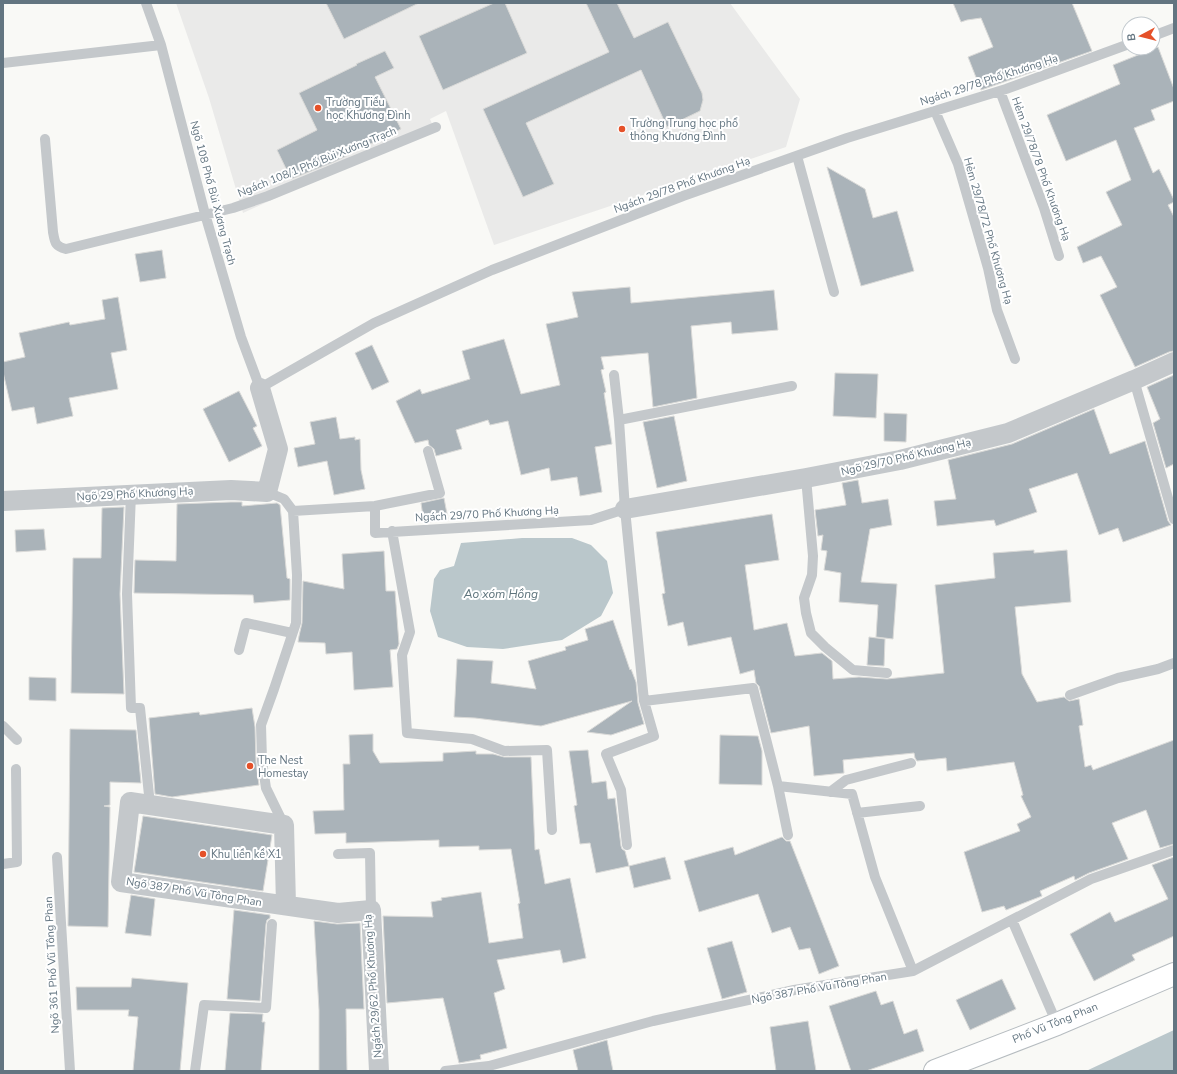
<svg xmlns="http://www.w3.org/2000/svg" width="1177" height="1074" viewBox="0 0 1177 1074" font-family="'Nunito Sans',sans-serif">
<rect width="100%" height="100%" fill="#f9f9f6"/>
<path fill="#eaeae9" d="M 176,3 L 730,3 L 800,99 L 786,147 L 494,245 L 446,111 L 430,119 L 433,126 L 243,213 L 209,98 Z"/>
<path fill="#bac7cb" d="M 522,538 L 572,538 L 591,545 L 607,561 L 613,593 L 601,616 L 562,640 L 503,649 L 467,647 L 438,637 L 430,611 L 434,579 L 440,570 L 454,566 L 461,543 Z
M 1174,1030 L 1174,1071 L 1086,1071 Z"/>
<path fill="#aab3b9" stroke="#dadad8" d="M 326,3 L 419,3 L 344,39 Z
M 494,3 L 505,3 L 527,53 L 443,90 L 419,36 Z
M 586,3 L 617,3 L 634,38 L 668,22 L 702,93 L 703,100 L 700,111 L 667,127 L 641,70 L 526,123 L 554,184 L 523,197 L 483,109 L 609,52 Z
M 953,3 L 1072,3 L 1092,51 L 981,90 L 968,57 L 993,47 L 981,18 L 967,20 L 961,22 Z
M 1158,47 L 1174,89 L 1174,101 L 1151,110 L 1155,120 L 1134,128 L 1153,173 L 1159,169 L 1174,200 L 1174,202 L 1168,205 L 1174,217 L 1174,351 L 1169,352 L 1135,367 L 1100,295 L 1117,287 L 1101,256 L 1083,263 L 1077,247 L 1122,225 L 1106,192 L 1131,180 L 1116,140 L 1066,161 L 1047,115 L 1120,84 L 1113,65 Z
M 385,51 L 394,68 L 375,77 L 401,129 L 334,162 L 291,179 L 277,150 L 317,130 L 299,93 L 357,65 L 356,64 Z
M 827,167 L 865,189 L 873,218 L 897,211 L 914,271 L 861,286 Z
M 162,250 L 166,278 L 140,282 L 135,254 Z
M 630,287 L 631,303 L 774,290 L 778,330 L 732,334 L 731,322 L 691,326 L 697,398 L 653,407 L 648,353 L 601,357 L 604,369 L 601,370 L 606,392 L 604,393 L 612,444 L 595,447 L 602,492 L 580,496 L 577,477 L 551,481 L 549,468 L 521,475 L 508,421 L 490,425 L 488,420 L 456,430 L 462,449 L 436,456 L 434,449 L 429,445 L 428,440 L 415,443 L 396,401 L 420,389 L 422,394 L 470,379 L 462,351 L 504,339 L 521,394 L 560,385 L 546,324 L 578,317 L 572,292 Z
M 118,297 L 127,350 L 111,353 L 118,389 L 69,398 L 73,416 L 37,424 L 34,407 L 12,411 L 3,372 L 3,362 L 25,357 L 19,333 L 69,322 L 70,325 L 105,319 L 102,300 Z
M 372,345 L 389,382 L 372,390 L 355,353 Z
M 835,373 L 878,374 L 876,418 L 833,416 Z
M 1174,375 L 1174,464 L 1166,468 L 1153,423 L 1160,419 L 1147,387 Z
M 239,391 L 257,426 L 253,428 L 262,446 L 229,462 L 203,409 Z
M 1094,409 L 1110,454 L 1145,441 L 1168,521 L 1171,525 L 1123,542 L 1118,528 L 1099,535 L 1077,473 L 1029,489 L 1037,512 L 996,526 L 994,520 L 937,526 L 934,501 L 956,499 L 948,460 L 1012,444 Z
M 884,413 L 907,414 L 906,442 L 884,441 Z
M 674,416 L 687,481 L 657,488 L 643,422 Z
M 336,417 L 340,439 L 355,437 L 355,440 L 360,439 L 361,470 L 365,489 L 334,495 L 327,461 L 298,467 L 294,448 L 315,444 L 310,422 Z
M 858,480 L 862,503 L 888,499 L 892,525 L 870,529 L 861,582 L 897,584 L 893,639 L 876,637 L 878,605 L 839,602 L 841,573 L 824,570 L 827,551 L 821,550 L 823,535 L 818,536 L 815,510 L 846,505 L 842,483 Z
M 444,498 L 448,519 L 424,523 L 421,503 Z
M 231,502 L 242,502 L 242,506 L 277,503 L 280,505 L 287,578 L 290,579 L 290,600 L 254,603 L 253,595 L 134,593 L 135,560 L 176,561 L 177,504 Z
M 124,507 L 120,594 L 124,694 L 71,693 L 73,558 L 101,558 L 102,508 Z
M 772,514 L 779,560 L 745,565 L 754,630 L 787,623 L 795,656 L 822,653 L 832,661 L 833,679 L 859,677 L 887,679 L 944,673 L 935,585 L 995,578 L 993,553 L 1034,550 L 1034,553 L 1067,550 L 1071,602 L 1015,607 L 1022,674 L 1037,702 L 1064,697 L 1069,701 L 1079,699 L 1083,725 L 1079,726 L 1085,767 L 1091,765 L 1093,770 L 1174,740 L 1174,844 L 1160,848 L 1146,810 L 1112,823 L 1128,859 L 1089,873 L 1075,880 L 1074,876 L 1040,891 L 1042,896 L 1006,910 L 1004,906 L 982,912 L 964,852 L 1020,831 L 1017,824 L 1031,817 L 1021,796 L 1023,795 L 1014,762 L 947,771 L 946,758 L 917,761 L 915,758 L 914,753 L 843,760 L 844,773 L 814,776 L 809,726 L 771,733 L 759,686 L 756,683 L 754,670 L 740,674 L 731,637 L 688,646 L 683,622 L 668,626 L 662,594 L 665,593 L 656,532 Z
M 44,529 L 46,550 L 16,552 L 15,530 Z
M 384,551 L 386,591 L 395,591 L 398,631 L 399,644 L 397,649 L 390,650 L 393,687 L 354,690 L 352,652 L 326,654 L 325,643 L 298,642 L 299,636 L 302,623 L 303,581 L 344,589 L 342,554 Z
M 613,620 L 630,670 L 631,669 L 636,682 L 638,703 L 644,724 L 611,735 L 587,732 L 632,701 L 541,726 L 475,718 L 454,717 L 457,659 L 493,661 L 491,683 L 536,689 L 528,661 L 566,650 L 565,647 L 588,640 L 585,629 Z
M 869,637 L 885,639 L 884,666 L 867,665 Z
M 29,677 L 56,678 L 56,701 L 29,700 Z
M 252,708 L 255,727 L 256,762 L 259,785 L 172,797 L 155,794 L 149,718 L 199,712 L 200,715 Z
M 70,729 L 136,730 L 141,783 L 110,782 L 110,805 L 104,806 L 110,807 L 108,927 L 68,926 Z
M 373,734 L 373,751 L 380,763 L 443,761 L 443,753 L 476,751 L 476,754 L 493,754 L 504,757 L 531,757 L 535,850 L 539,849 L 545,884 L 570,878 L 586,958 L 563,963 L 560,950 L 497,960 L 505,989 L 494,993 L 507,1048 L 480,1055 L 481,1059 L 459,1063 L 443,998 L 387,1003 L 383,916 L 433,917 L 431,902 L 442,900 L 441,898 L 481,892 L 489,943 L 523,938 L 518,904 L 520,903 L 511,849 L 479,850 L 479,846 L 439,847 L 439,840 L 346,843 L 346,833 L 315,834 L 313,811 L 344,810 L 343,764 L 350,764 L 349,735 Z
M 720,735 L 758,736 L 762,751 L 762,785 L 719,784 Z
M 588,750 L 592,783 L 606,781 L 608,799 L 615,798 L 621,846 L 622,849 L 625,851 L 629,866 L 596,873 L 590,843 L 580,844 L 574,806 L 577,805 L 569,751 Z
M 143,816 L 272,835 L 263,891 L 134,872 Z
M 782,837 L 786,841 L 790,841 L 839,966 L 819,974 L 810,948 L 799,950 L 790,927 L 772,933 L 758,894 L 699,912 L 684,861 L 733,847 L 735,855 Z
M 665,857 L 671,879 L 634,888 L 629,866 Z
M 1174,857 L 1174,936 L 1132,955 L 1135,960 L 1094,981 L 1070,934 L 1110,912 L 1115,922 L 1168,899 L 1152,865 Z
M 131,895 L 155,899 L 151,936 L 125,933 Z
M 234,910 L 270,915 L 270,918 L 267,920 L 266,924 L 260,1001 L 227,999 Z
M 314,921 L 337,924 L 360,923 L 364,1009 L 346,1009 L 347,1071 L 319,1071 L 319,1010 Z
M 732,941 L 747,992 L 722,999 L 707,948 Z
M 132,978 L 188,983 L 180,1071 L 133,1071 L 138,1017 L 128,1016 L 129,1010 L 77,1010 L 76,987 L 131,987 Z
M 1002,979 L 1016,1009 L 970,1030 L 956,1000 Z
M 876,991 L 881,1005 L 893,1001 L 904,1034 L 917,1029 L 924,1051 L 866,1071 L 851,1071 L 829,1006 Z
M 230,1013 L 263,1014 L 262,1022 L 265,1022 L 261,1071 L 225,1071 Z
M 808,1021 L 816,1071 L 776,1071 L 770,1027 Z
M 607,1040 L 613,1071 L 578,1071 L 573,1050 Z"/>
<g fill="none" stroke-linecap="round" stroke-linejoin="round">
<g stroke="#b6bcc0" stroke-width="24">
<path id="secondary" d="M 935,1071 L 1057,1024 L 1174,974"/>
</g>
<path stroke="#c4c8cb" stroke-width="10" d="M 146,3 L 161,45 L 205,214 L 241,337 L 260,388 L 374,323 L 492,270 L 683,196 L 847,138 L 1006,89 L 1129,44
M 1153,36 L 1174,28
M 3,63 L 161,45
M 1000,91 L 1044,208 L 1059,256
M 935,111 L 958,164 L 988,268 L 997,310 L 1015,359
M 45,139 L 53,232 C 55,243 55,246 66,249 L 233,208 L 268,196 L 436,127
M 797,156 L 834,292
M 614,375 L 619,420 L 625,509 L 644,701 L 654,736 L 606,754 L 621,790 L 627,845
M 1134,380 L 1174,519
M 619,420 L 792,386
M 806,478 L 813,556 L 812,575 L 804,598 L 806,613 L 811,633 L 825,647 L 853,670 L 887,673
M 267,492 L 284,499 L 293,511 L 375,506 L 440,493 L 428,451
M 131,494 L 127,594 L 131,708 L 140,708 L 149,795
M 375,506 L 375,533 L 591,520 L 625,509
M 392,531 L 410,632 L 402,655 L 407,733 L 472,739 L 504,751 L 547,750 L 552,830
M 239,650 L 246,623 L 292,633
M 1070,695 L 1118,678 L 1158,669 L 1174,663
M 644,701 L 753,688 L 778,786 L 788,835
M 3,726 L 17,740
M 778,786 L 852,794 L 875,877 L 913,971
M 830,792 L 846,780 L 911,763
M 857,813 L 920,806
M 284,825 L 266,788 L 262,761 L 261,725 L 274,689 L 296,623 L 297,575 L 293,511
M 338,854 L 370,853 L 371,910
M 57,857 L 70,1071
M 3,864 L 17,862 L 16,769
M 1012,920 L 1057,1024
M 195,1071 L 204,1005 L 266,1008 L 272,924
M 445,1071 L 489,1066 L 653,1021 L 794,990 L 913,971 L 1091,879 L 1174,850"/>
<path stroke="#c4c8cb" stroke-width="20" d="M 3,501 L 231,490 L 267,492 L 278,449 L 260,388
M 625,509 L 806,478 L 900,460 L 1008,433 L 1134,380 L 1174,362
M 286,905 L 284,825 L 130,802 L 121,882 L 338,913 L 371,910 L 379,1071"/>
<use href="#secondary" stroke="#fff" stroke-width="22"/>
</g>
<g fill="#e55129" stroke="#fff" stroke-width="1.5">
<circle cx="318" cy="108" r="4"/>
<circle cx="622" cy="129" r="4"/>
<circle cx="250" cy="766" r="4"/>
<circle cx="203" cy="854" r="4"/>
</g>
<g text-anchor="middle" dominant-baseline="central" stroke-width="4" stroke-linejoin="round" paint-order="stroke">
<g font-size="11" fill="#637581" stroke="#fff">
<text transform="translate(989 80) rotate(-18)">Ngách 29/78 Phố Khương Hạ</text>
<text transform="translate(317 162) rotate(-22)">Ngách 108/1 Phố Bùi Xương Trạch</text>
<text transform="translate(1041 169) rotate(70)">Hẻm 29/78/78 Phố Khương Hạ</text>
<text transform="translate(682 185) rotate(-20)">Ngách 29/78 Phố Khương Hạ</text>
<text transform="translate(213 193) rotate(75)">Ngõ 108 Phố Bùi Xương Trạch</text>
<text transform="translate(988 231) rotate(74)">Hẻm 29/78/72 Phố Khương Hạ</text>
<text transform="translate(906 457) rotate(-13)">Ngõ 29/70 Phố Khương Hạ</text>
<text transform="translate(135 494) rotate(-3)">Ngõ 29 Phố Khương Hạ</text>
<text transform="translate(487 514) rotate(-3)">Ngách 29/70 Phố Khương Hạ</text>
<text transform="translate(194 892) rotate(9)">Ngõ 387 Phố Vũ Tông Phan</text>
<text transform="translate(52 965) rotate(-93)">Ngõ 361 Phố Vũ Tông Phan</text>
<text transform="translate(373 986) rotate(-94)">Ngách 29/62 Phố Khương Hạ</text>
<text transform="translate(819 988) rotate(-10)">Ngõ 387 Phố Vũ Tông Phan</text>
<text transform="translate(1055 1023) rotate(-22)">Phố Vũ Tông Phan</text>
</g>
<g font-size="11" fill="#637581" stroke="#fff" text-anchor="start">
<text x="326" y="102">Trường Tiểu<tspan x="326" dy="13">học Khương Đình</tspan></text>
<text x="630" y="123">Trường Trung học phổ<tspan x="630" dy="13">thông Khương Đình</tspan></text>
<text x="258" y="760">The Nest<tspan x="258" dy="13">Homestay</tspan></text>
<text x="211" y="854">Khu liền kề X1</text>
</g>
<g font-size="12" font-style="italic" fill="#5e747c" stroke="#fff">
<text x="501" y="594">Ao xóm Hồng</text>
</g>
</g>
<rect width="1177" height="1074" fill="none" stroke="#637581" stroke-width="8"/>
<g transform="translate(1141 36) rotate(263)"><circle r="19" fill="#ffffff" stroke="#c1c8cd"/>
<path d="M0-3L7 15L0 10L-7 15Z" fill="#e55129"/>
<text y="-6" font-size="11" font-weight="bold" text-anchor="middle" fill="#637581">B</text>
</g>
</svg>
